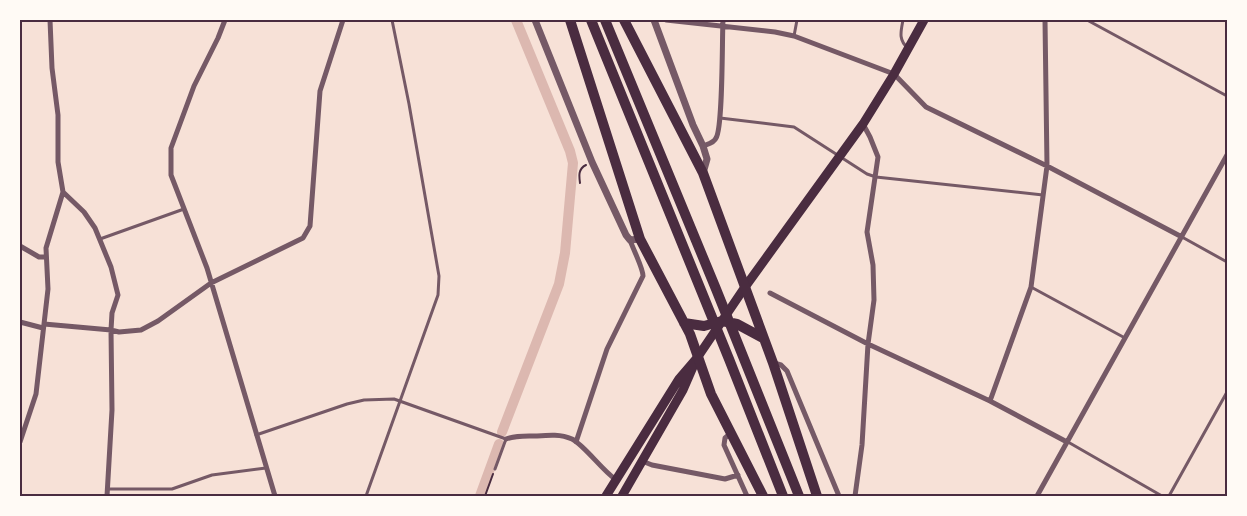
<svg xmlns="http://www.w3.org/2000/svg" width="1247" height="516" viewBox="0 0 1247 516" font-family="'Nunito Sans',sans-serif">
<rect width="100%" height="100%" fill="#f7e1d7"/>
<g fill="none" stroke-linecap="round" stroke-linejoin="round">
<path stroke="#dcb8b0" stroke-width="10" d="M 502,432 L 559,284 L 565,253 L 573,163 L 570,151 L 516,20
M 480,496 L 499,444"/>
<path stroke="#4a2c40" stroke-width="2" d="M 580,183 C 579,176 578,169 586,165
M 485,496 L 493,474"/>
<path stroke="#755966" stroke-width="3" d="M 903,20 C 901,31 898,40 908,48
M 1087,20 L 1227,96
M 794,36 L 797,20
M 720,118 L 794,127 L 867,174 L 876,177 L 1043,195
M 1182,237 L 1227,262
M 100,239 L 184,209
M 1031,287 L 1125,338
M 256,435 L 347,404 L 364,400 L 394,399 L 506,439 L 495,469
M 1068,442 L 1162,496
M 107,489 L 172,489 L 212,475 L 266,468
M 366,496 L 438,295 L 439,276 L 409,104 L 392,20
M 1169,496 L 1227,392"/>
<path stroke="#755966" stroke-width="5" d="M 225,20 L 218,38 L 194,86 L 171,148 L 171,175 L 207,268 L 275,496
M 666,20 L 775,32 L 794,36 L 894,74 L 926,107 L 1047,166 L 1182,237
M 703,146 C 708,144 714,143 716,138 C 723,128 722,38 723,20
M 63,192 L 84,212 L 95,228 L 111,267 L 118,295 L 112,313 L 111,330 L 112,410 L 107,496
M 20,246 L 39,257 L 46,257
M 770,293 L 868,344 L 990,401 L 1067,442
M 20,322 L 43,328
M 44,324 L 111,330 L 119,332 L 141,330 L 158,321 L 211,283 L 303,238 L 310,226 L 320,91 L 343,20
M 774,363 L 781,365 L 787,371 L 839,496
M 990,401 L 1031,287 L 1047,166 L 1045,20
M 731,433 L 725,438 L 724,445 L 747,496
M 506,439 C 516,435 527,436 537,436 C 549,435 561,434 572,439 C 584,445 602,470 615,479
M 20,442 L 36,394 L 48,289 L 46,248 L 63,192 L 58,162 L 58,115 L 52,68 L 50,20
M 576,442 L 607,349 L 643,276 C 643,268 633,249 630,240
M 642,461 L 652,465 L 725,479 L 738,475
M 855,496 L 862,445 L 868,344 L 874,300 L 873,265 L 867,232 L 878,157 L 870,137 L 863,124
M 1037,496 L 1227,155"/>
<path stroke="#755966" stroke-width="7" d="M 535,20 L 592,162 L 626,235 L 630,240 L 640,239
M 654,20 L 693,125 L 703,146 L 707,159 L 703,173"/>
<path stroke="#4a2c40" stroke-width="9" d="M 606,496 L 679,379 L 697,358 L 745,287 L 863,124 L 894,74 L 924,20
M 622,496 L 683,390 L 693,367"/>
<path stroke="#4a2c40" stroke-width="10" d="M 570,20 L 640,239 L 690,334 L 711,394 L 763,496
M 591,20 L 729,359 L 783,496
M 605,20 L 716,289 L 799,496
M 624,20 L 703,173 L 773,363 L 817,496
M 684,323 L 704,326 L 722,321 L 737,324 L 763,338"/>
</g>
<rect width="1247" height="516" fill="none" stroke="#fffaf5" stroke-width="42"/>
<rect x="21" y="21" width="1205" height="474" fill="none" stroke="#4a2c40" stroke-width="2"/>
</svg>
